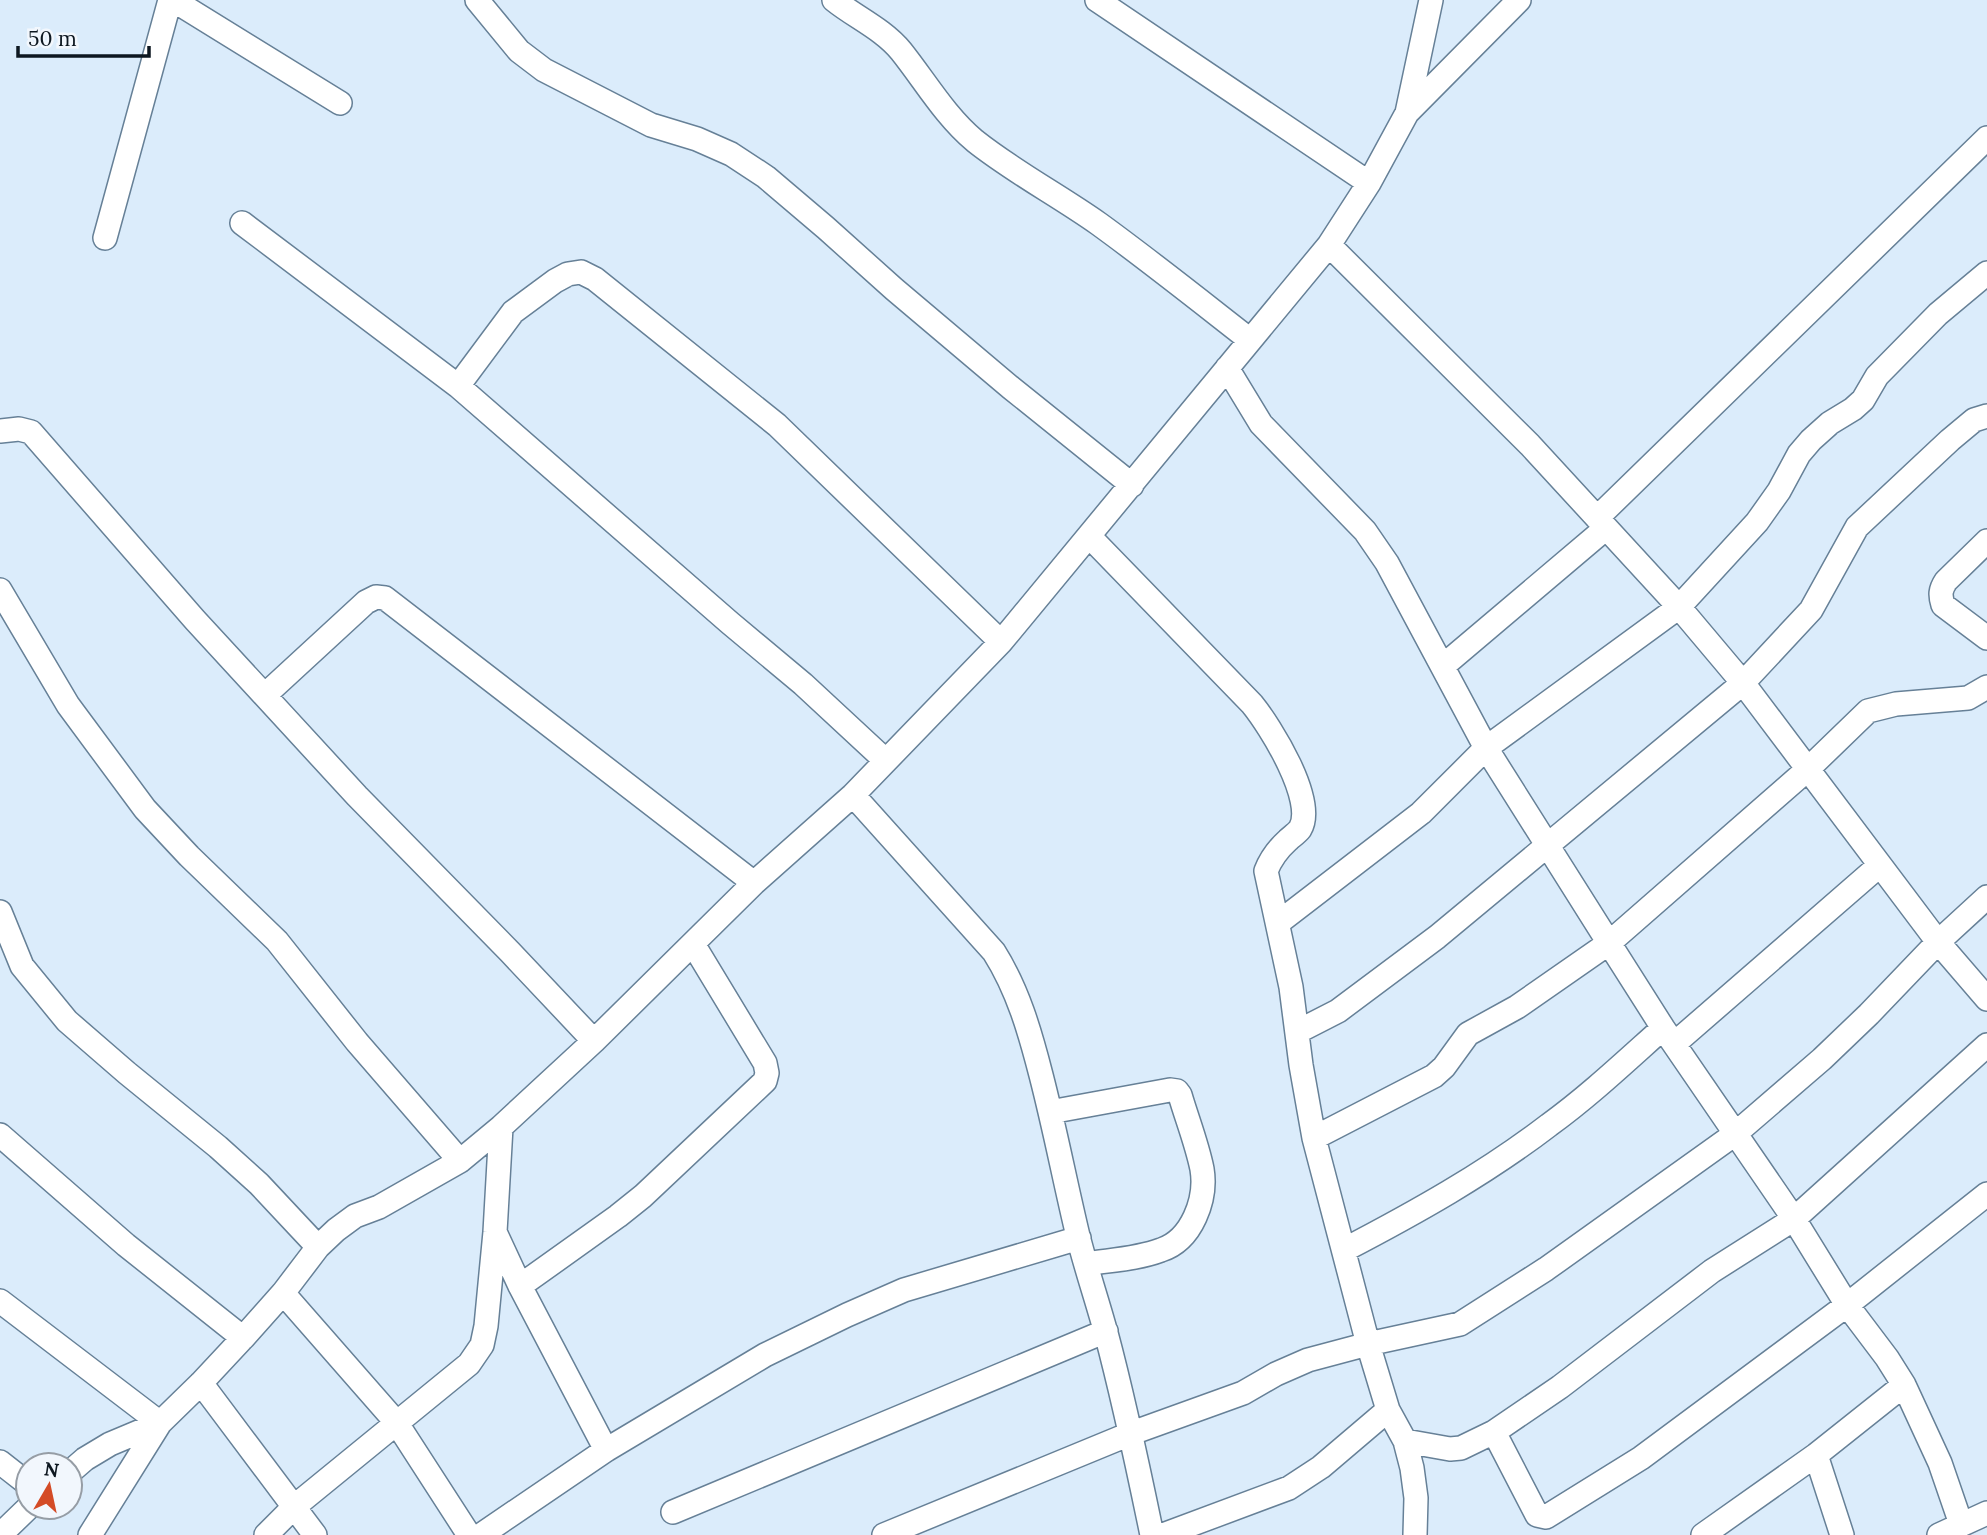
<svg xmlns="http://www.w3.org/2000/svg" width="1987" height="1535" viewBox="0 0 1987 1535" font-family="Lora,serif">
<rect width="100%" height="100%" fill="#dbecfb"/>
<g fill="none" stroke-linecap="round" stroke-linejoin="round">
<g stroke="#668097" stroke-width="26">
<path id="minor" d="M 173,0 L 340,103
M 477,0 L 519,51 L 544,70 L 651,125 L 697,139 L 731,154 L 766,177 L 826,228 L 894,289 L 1010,387 L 1132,485
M 834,0 C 855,17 883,29 901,51 C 925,81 945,116 975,141 C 1014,172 1058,195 1099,224 C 1150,261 1200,301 1250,340
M 1097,0 L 1369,183
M 1407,113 L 1519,0
M 242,223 L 458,386 L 730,623 L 803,684 L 886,761
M 105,238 L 170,0
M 1329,245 L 1530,445 L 1679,607 L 1743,683 L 1938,942 L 1987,999
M 1227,368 L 1261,424 L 1365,531 L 1387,563 L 1486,748 L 1609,943 L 1663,1028 L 1794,1219 L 1847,1305 L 1887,1358 L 1904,1385 L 1940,1463 L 1961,1524
M 458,386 L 513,312 L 555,281 L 568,274 L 581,272 L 595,279 L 777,425 L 1001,642
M 0,431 L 19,429 L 31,432 L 195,620 L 357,796 L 510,952 L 594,1041
M 1597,518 L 1987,138
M 1089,536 L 1252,704 C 1270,726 1317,801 1300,829 C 1297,833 1291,837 1288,840 C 1277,850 1271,858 1266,871 L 1291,987 L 1301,1065 L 1314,1138 L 1368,1344 L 1388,1410 L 1405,1441 L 1412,1468 L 1416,1498 L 1415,1535
M 1987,541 L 1946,581 C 1940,590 1940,595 1943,605 L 1987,638
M 0,590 L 68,705 L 145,809 L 189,856 L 277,941 L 357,1042 L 460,1161
M 1443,666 L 1606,528
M 265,695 L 366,602 L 376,597 L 385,598 L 754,883
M 853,795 L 994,952 C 1018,990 1030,1032 1041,1075 C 1055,1129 1065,1182 1078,1236 C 1086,1268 1097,1300 1106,1333 C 1124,1400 1138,1467 1152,1535
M 0,912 L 22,966 L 67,1021 L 127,1073 L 218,1147 L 259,1184 L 318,1247
M 1278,923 L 1421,813 L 1486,748 L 1679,607 L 1757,522 L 1779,491 L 1799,454 L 1811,440 L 1830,423 L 1853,409 L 1863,400 L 1877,376 L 1938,314 L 1987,273
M 1297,1032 L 1338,1011 L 1437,937 L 1743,683 L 1811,610 L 1857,527 L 1950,440 L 1974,420 L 1987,416
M 1674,1044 L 1880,865
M 1050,1112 L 1170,1090 L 1177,1091 L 1180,1095 C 1187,1119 1197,1144 1202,1169 C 1207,1199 1192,1240 1161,1250 C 1137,1259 1111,1260 1086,1264
M 0,1135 L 126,1245 L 243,1338
M 1314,1138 L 1434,1076 L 1444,1067 L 1468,1034 L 1517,1007 L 1609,943 L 1808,769 L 1868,711 L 1896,704 L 1968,698 L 1987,687
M 495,1232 L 520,1286 L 606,1450
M 1344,1250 C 1415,1213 1485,1174 1549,1125 C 1589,1096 1626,1061 1663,1028
M 520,1286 L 618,1216 L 643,1196 L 765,1081 L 767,1073 L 765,1063 L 693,944
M 283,1293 L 396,1422 L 469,1535
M 0,1301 L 160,1423 L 90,1535
M 201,1383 L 315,1535
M 1494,1432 L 1537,1515 L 1546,1517 L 1641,1458 L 1847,1305 L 1987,1194
M 1405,1441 L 1450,1449 L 1461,1448 L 1494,1432 L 1560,1387 L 1712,1271 L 1794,1219 L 1987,1045
M 1816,1455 L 1842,1535
M 0,1462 L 28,1484
M 70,1472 L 85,1459 L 110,1444 L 160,1423 L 201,1383 L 243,1338 L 283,1293 L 318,1247 L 336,1230 L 355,1216 L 379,1207 L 460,1161 L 501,1127 L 594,1041 L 754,883 L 853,795 L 1001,642 L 1329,245 L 1369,183 L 1407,113 L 1431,0
M 673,1512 L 1106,1331
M 0,1535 L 29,1507
M 266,1535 L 295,1506 L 469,1364 L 482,1345 L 486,1326 L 495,1232 L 501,1127
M 481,1535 L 606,1450 L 765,1355 L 847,1315 L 904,1290 L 1079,1238
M 884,1535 L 1132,1433 L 1243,1393 L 1276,1374 L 1308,1360 L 1368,1344 L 1460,1324 L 1546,1269 L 1735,1134 L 1822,1059 L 1869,1014 L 1938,942 L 1987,897
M 1163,1535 L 1289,1488 L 1321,1467 L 1388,1410
M 1703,1535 L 1816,1455 L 1904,1385
M 1939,1535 L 1987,1513"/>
</g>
<use href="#minor" stroke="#fff" stroke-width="23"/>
</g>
<g transform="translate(49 1486) rotate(9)"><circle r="33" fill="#f2f7fd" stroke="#969da5" stroke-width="2"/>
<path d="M0-5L12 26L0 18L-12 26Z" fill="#d44b26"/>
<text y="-10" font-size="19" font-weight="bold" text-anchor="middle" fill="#0d1720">N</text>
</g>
<path d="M18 46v10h131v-10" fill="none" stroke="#0d1720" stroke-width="3.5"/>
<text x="28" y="46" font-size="21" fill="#0d1720" stroke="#f2f7fd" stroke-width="5" paint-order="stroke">50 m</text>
</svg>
